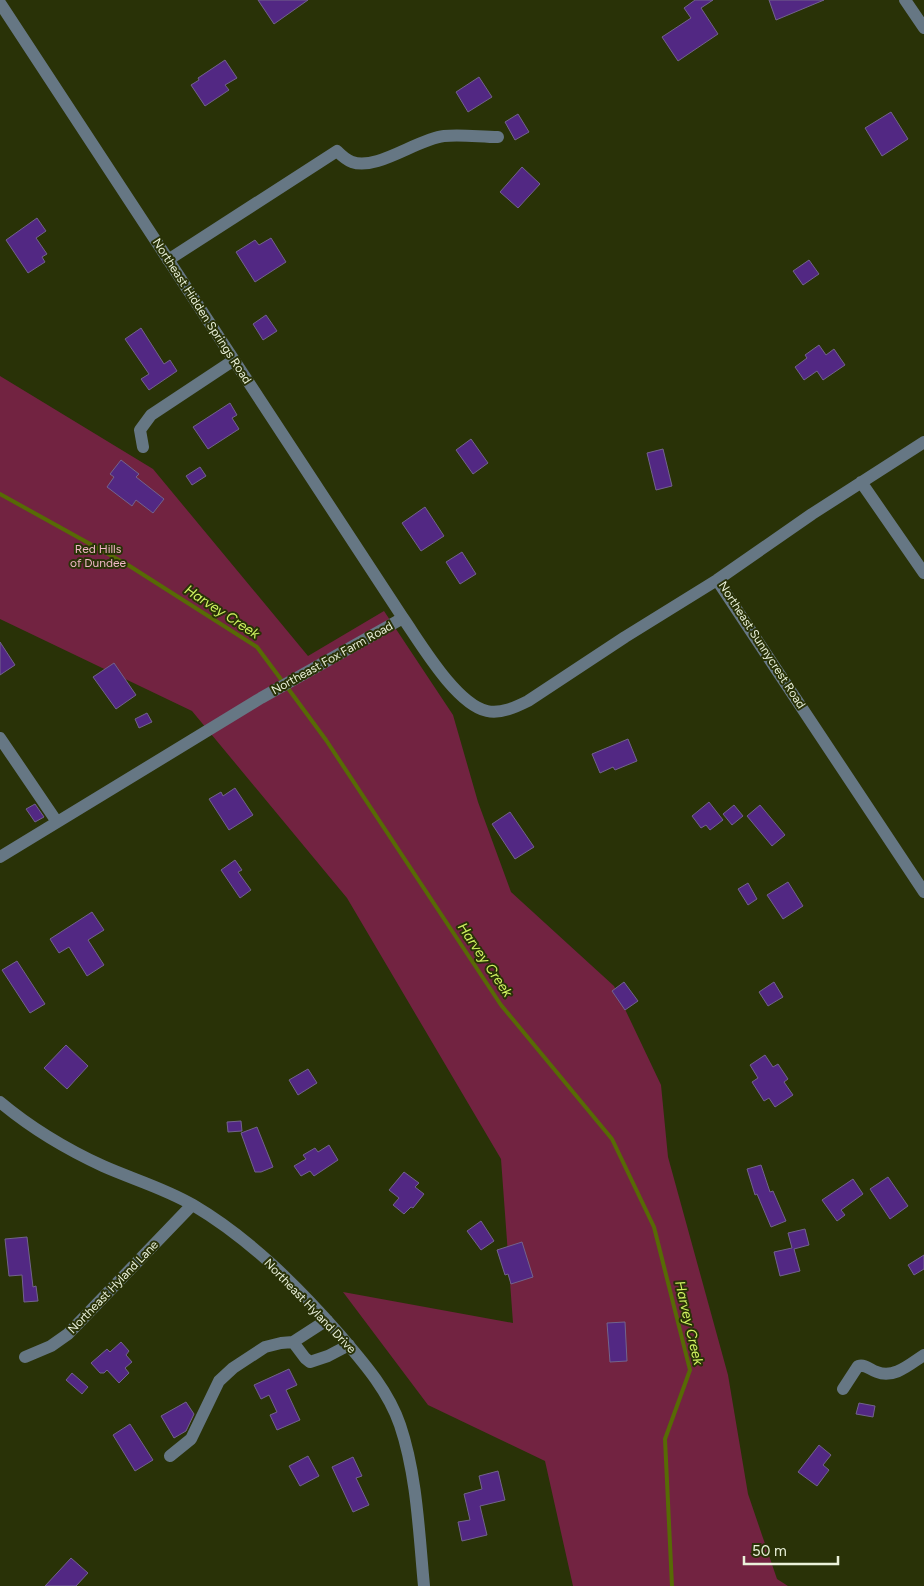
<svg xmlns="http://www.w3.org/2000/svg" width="924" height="1586" viewBox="0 0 924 1586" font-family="Figtree,sans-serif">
<rect width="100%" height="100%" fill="#293207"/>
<path fill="#722341" d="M 0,376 L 153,469 L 308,656 L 384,611 L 453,715 L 478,802 L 511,892 L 614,986 L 661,1085 L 668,1157 L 728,1375 L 748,1494 L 777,1579 L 788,1586 L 573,1586 L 545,1461 L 428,1405 L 343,1292 L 513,1323 L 501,1159 L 347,898 L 192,711 L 0,619 Z"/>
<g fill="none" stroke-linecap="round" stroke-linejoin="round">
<path stroke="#576a05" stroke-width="4" d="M 0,494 L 128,565 L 257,647 L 283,682
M 287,687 L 326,740 L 501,1005 L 612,1139 L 654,1227 L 690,1370 L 665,1439 L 672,1586"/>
</g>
<path fill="#522883" stroke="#72638c" d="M 258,0 L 308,0 L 274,24 Z
M 695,0 L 713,0 L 701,8 L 718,34 L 678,61 L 662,37 L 691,18 L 684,8 Z
M 769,0 L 824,0 L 776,20 Z
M 225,60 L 237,78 L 225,85 L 229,90 L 205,106 L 191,85 L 199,80 L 198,78 Z
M 479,77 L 492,97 L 468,112 L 456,92 Z
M 891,112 L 908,139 L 882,156 L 865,128 Z
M 518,114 L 529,132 L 515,140 L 505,122 Z
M 522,167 L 540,184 L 518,208 L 500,192 Z
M 37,218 L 46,231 L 36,238 L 47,254 L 42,257 L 45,262 L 28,273 L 6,240 Z
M 271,238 L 286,262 L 255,282 L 236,252 L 255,240 L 259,245 Z
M 809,260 L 819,274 L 803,285 L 793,271 Z
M 266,315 L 277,331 L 263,340 L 253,324 Z
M 141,328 L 164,364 L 170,360 L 177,371 L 149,390 L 141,379 L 149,374 L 125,339 Z
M 819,345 L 826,355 L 834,349 L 845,365 L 823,380 L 817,371 L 804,380 L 795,367 L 807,358 L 805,355 Z
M 230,403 L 237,415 L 232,418 L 239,429 L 208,449 L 193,427 Z
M 471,439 L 488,463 L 473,474 L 456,450 Z
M 663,449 L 672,486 L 656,490 L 647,453 Z
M 121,460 L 139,474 L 136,477 L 164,499 L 153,513 L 136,500 L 132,506 L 107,487 L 114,477 L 110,474 Z
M 200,467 L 206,476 L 192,485 L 186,476 Z
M 425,507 L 444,536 L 421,551 L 402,523 Z
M 462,552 L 476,574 L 460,584 L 446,562 Z
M 0,642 L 15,665 L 0,675 Z
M 114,663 L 136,695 L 116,709 L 93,677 Z
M 147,713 L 152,722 L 139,728 L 135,719 Z
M 628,739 L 637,761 L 615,770 L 613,767 L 600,773 L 592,754 Z
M 235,788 L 253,815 L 229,830 L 209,799 L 221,792 L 223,796 Z
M 709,802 L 723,820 L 710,830 L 706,825 L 701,828 L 692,816 Z
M 35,804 L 44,817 L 35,822 L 26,809 Z
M 734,805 L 743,816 L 732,825 L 723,814 Z
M 760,805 L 785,835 L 772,846 L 747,816 Z
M 510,812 L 534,847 L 515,859 L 492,824 Z
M 235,860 L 242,870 L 238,872 L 251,890 L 240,898 L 221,870 Z
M 788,882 L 803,906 L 783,919 L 767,895 Z
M 748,883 L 757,899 L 748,905 L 738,889 Z
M 92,912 L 104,930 L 88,940 L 104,965 L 87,976 L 69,947 L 59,953 L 50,939 Z
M 17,961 L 45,1004 L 30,1013 L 2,970 Z
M 624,982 L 638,1001 L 625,1010 L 612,991 Z
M 774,982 L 783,997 L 768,1006 L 759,992 Z
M 66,1045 L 88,1066 L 67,1089 L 44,1068 Z
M 765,1055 L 773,1067 L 778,1064 L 788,1079 L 784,1082 L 793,1095 L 775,1107 L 769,1098 L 764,1101 L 752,1082 L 758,1078 L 750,1065 Z
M 308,1069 L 317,1083 L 298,1095 L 289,1080 Z
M 241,1121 L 242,1131 L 228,1132 L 227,1122 Z
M 257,1127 L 273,1167 L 261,1172 L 255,1172 L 241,1133 Z
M 329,1145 L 338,1160 L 314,1176 L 310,1171 L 301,1176 L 294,1166 L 306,1159 L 303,1155 L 315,1148 L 318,1152 Z
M 761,1165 L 770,1192 L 773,1191 L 786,1221 L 771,1227 L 757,1194 L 755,1195 L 747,1169 Z
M 404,1172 L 419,1183 L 415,1187 L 424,1194 L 413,1208 L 411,1207 L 404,1214 L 393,1205 L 399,1198 L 389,1190 Z
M 888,1177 L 908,1206 L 890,1219 L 870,1189 Z
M 853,1179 L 863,1194 L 841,1210 L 845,1215 L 837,1221 L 822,1200 Z
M 481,1221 L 494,1241 L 481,1250 L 467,1231 Z
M 805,1229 L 809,1245 L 794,1249 L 800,1271 L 780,1276 L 774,1252 L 792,1248 L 788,1233 Z
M 27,1237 L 33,1287 L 36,1286 L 38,1301 L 24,1302 L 22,1275 L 9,1276 L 5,1239 Z
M 522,1242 L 533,1277 L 511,1284 L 508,1274 L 505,1275 L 497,1250 Z
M 924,1255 L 924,1269 L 914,1275 L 908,1265 Z
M 625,1322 L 627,1361 L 610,1362 L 607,1323 Z
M 121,1342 L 129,1351 L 126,1355 L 132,1362 L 125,1368 L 129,1373 L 119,1383 L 107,1370 L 104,1373 L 100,1373 L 91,1363 L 107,1349 L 110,1352 Z
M 289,1369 L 297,1385 L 286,1390 L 300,1420 L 277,1430 L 270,1415 L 277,1412 L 269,1395 L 261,1399 L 254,1385 Z
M 72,1373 L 88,1387 L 82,1394 L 66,1380 Z
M 186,1402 L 194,1414 L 186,1431 L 174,1438 L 161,1416 Z
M 859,1403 L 875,1406 L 873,1417 L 856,1414 Z
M 130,1424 L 153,1460 L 135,1471 L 113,1435 Z
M 819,1445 L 831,1455 L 823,1465 L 829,1470 L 817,1486 L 798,1472 Z
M 308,1456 L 319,1476 L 300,1486 L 289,1466 Z
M 353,1457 L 362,1476 L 356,1478 L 369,1505 L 353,1512 L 332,1467 Z
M 498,1471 L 505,1500 L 480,1506 L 487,1535 L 462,1541 L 458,1522 L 470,1520 L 464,1494 L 482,1489 L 479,1476 Z
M 71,1558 L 88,1573 L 76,1586 L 45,1586 Z"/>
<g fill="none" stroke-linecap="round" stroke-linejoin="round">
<path stroke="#667784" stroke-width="12" d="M 905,0 L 924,28
M 0,3 L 403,618 C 421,644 456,704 487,711 C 501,714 516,707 528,701 L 625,637 L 717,580 L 812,514 L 924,442
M 168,260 L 337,151 C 341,155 346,160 352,162 C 377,171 417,139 444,136 C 461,134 481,137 498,137
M 143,447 L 140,430 L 151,415 L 234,360
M 861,482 L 924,573
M 717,580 L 924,892
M 0,738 L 57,822
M 0,857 L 261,698 L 403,618
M 0,1102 C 31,1128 66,1149 103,1166 C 132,1179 164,1188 193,1205 C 249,1238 297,1286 340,1335 C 363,1362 388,1390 400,1425 C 417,1475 419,1534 424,1586
M 293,1342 L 305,1358 L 310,1362 L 328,1356 L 349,1345
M 25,1357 L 51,1346 L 68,1334 L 192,1205
M 843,1389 L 858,1366 C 866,1364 870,1370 877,1372 C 894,1379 910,1364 924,1355
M 170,1456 L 191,1439 L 219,1381 L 233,1368 L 265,1347 L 281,1343 L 293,1342 L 327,1320"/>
</g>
<g text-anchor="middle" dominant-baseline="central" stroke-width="4" stroke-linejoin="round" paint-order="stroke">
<g font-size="12" fill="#eaf1da" stroke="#293207">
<text transform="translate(202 311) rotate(57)">Northeast Hidden Springs Road</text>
<text transform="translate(762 645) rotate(57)">Northeast Sunnycrest Road</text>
<text transform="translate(332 658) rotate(-29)">Northeast Fox Farm Road</text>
<text transform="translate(113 1287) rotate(-46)">Northeast Hyland Lane</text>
<text transform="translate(310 1306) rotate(46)">Northeast Hyland Drive</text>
</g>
<g font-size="12" fill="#f0b6c6" stroke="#293207">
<text x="98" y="549">Red Hills<tspan x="98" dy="14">of Dundee</tspan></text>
</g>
<g font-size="14" font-style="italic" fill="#d1f461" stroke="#293207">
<text transform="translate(222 612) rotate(33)">Harvey Creek</text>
<text transform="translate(485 960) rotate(56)">Harvey Creek</text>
<text transform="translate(689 1323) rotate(77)">Harvey Creek</text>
</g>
</g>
<path d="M744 1556v8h94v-8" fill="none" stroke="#eaf1da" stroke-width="2.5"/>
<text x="752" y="1556" font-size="15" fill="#eaf1da" stroke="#293207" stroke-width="4" paint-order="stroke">50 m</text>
</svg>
